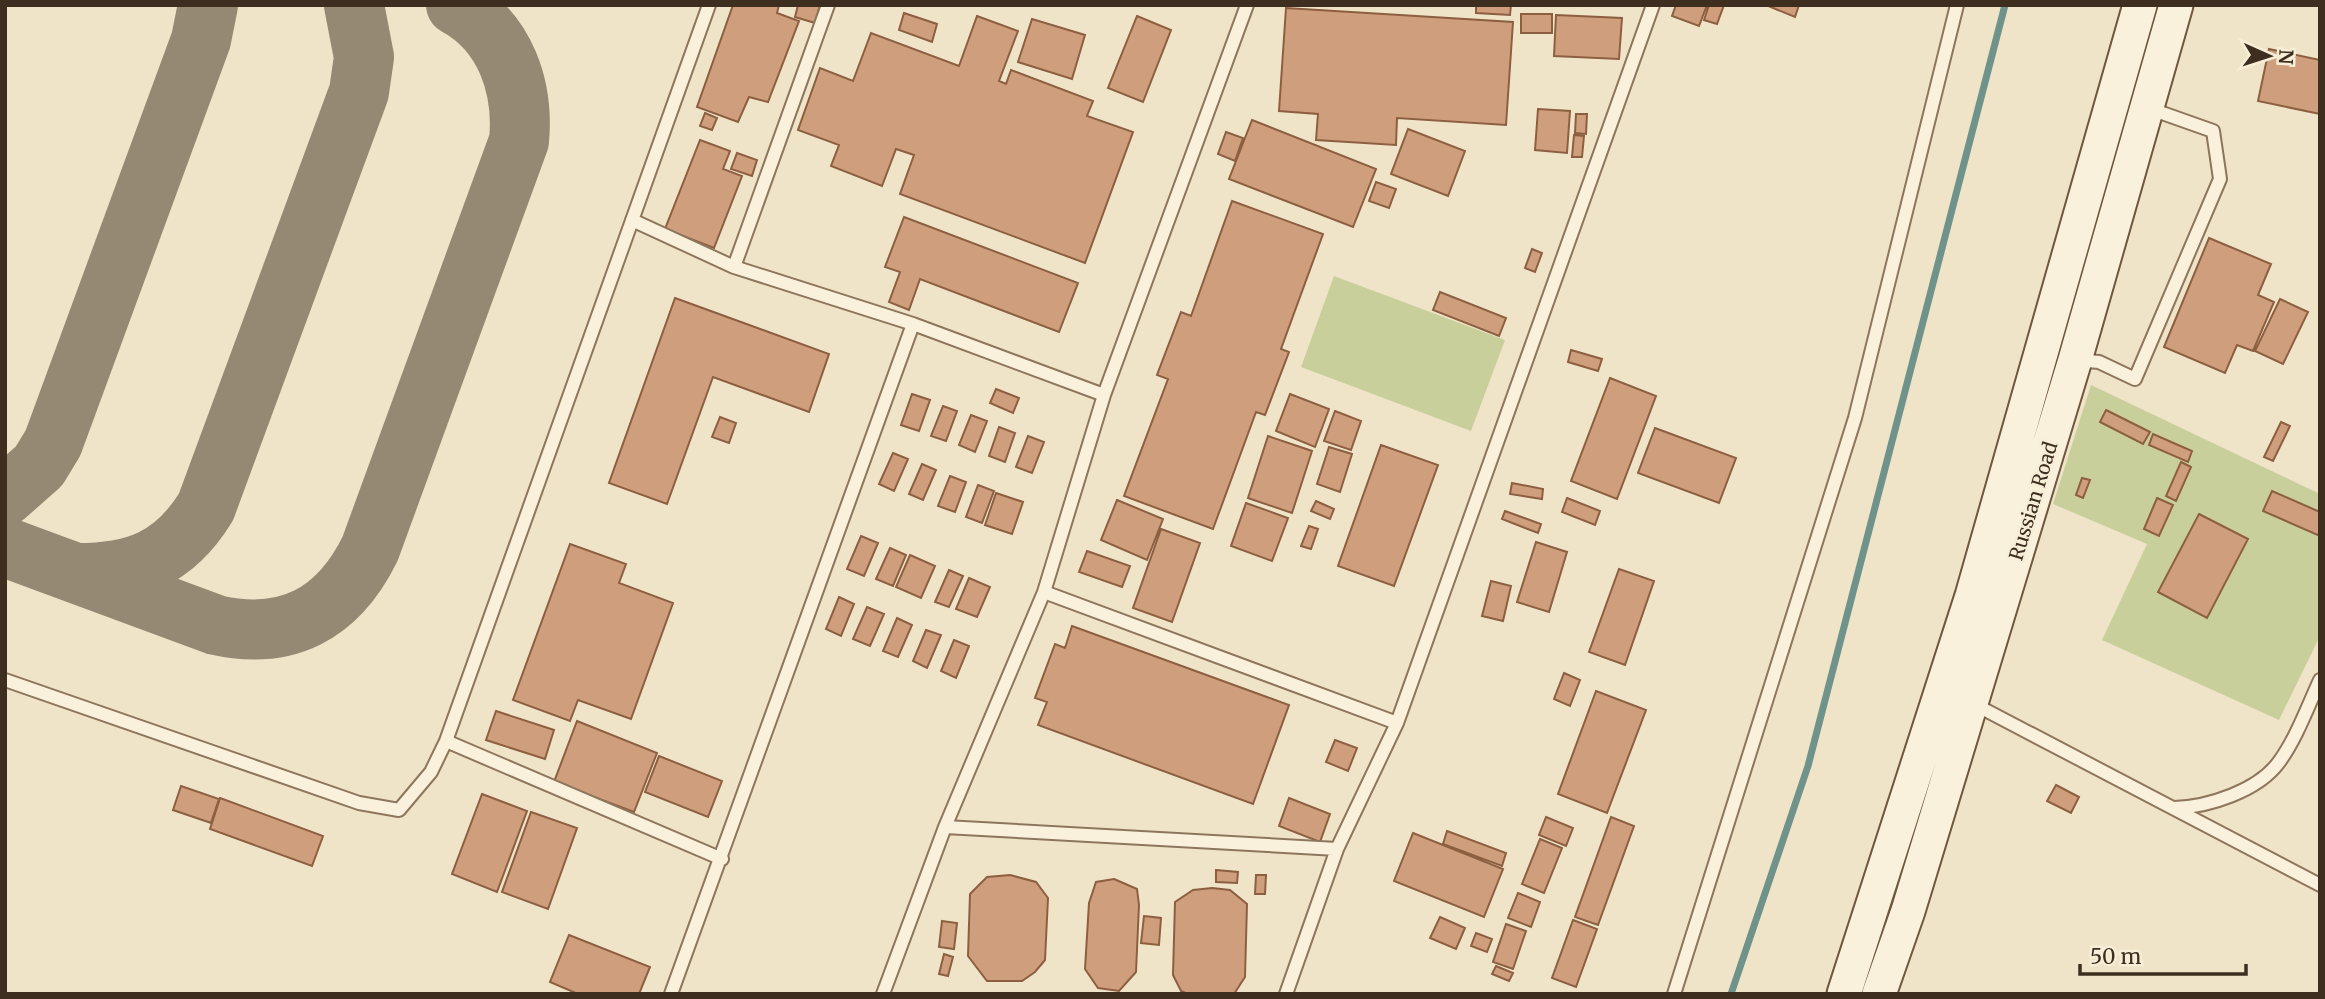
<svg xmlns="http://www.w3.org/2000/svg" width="2325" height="999" viewBox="0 0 2325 999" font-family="Merriweather,serif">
<rect width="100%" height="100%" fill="#f0e4c8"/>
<path fill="#c9cf9b" d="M 1334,276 L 1505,340 L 1471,431 L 1301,367 Z
M 2091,385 L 2320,494 L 2320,636 L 2279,720 L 2102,640 L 2147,544 L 2053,504 Z"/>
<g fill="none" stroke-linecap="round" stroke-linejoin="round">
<path stroke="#6f938a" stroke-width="7" d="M 1731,994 L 1808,766 L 2005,5"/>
<path stroke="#968974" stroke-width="60" d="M 5,496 L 39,466 L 53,443 L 201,40 L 208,5
M 5,547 L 216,625 C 287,641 338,614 370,549 L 519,141 C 524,88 506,32 456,5
M 77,573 C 135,573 174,559 206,507 L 359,92 L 364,57 L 354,5"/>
</g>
<path fill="#cf9f7d" stroke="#8d5f41" stroke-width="2" d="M 733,5 L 779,5 L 777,13 L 799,21 L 768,102 L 749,97 L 738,122 L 697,107 Z
M 798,5 L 820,5 L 815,23 L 795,17 Z
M 1476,5 L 1511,5 L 1510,15 L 1476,13 Z
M 1676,5 L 1707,5 L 1699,26 L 1672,16 Z
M 1709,5 L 1724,5 L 1717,24 L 1704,20 Z
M 1766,5 L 1799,5 L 1795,17 Z
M 1286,8 L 1513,22 L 1506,125 L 1397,118 L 1396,145 L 1316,140 L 1318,114 L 1279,111 Z
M 904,13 L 937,24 L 932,42 L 899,30 Z
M 1521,14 L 1552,14 L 1552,33 L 1521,33 Z
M 1556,15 L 1622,18 L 1619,59 L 1554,56 Z
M 977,16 L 1018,31 L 999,81 L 1006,84 L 1011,70 L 1093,101 L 1087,116 L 1133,132 L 1085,263 L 900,194 L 914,155 L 896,149 L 882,186 L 831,166 L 839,145 L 798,130 L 820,68 L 853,81 L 871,33 L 959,66 Z
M 1137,16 L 1171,30 L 1143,102 L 1108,88 Z
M 1032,19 L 1085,35 L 1072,79 L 1018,62 Z
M 2269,49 L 2320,60 L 2320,114 L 2258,101 Z
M 1538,109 L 1570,111 L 1567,153 L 1535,150 Z
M 705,113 L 717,118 L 712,130 L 700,126 Z
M 1576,114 L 1587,114 L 1586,134 L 1575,133 Z
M 1252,120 L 1376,169 L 1353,227 L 1229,179 Z
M 1408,129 L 1465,151 L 1448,196 L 1391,174 Z
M 1226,132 L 1243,138 L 1235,161 L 1218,154 Z
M 1574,135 L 1584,136 L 1582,157 L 1572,157 Z
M 700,140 L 730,151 L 723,169 L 742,176 L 714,248 L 665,229 Z
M 737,153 L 757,160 L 752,176 L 731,169 Z
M 1376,182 L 1396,189 L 1389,208 L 1369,201 Z
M 1232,201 L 1323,234 L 1281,349 L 1289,352 L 1265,415 L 1256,412 L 1213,529 L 1124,496 L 1168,379 L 1157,375 L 1181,312 L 1191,316 Z
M 904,217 L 1078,283 L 1059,332 L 920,279 L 909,310 L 889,302 L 900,272 L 885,267 Z
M 2209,238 L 2271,264 L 2258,295 L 2274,302 L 2253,351 L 2237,345 L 2225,373 L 2164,347 Z
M 1532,249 L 1542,253 L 1535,272 L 1525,268 Z
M 1440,292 L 1506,318 L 1499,336 L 1433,310 Z
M 675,298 L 829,354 L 809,412 L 713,377 L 667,504 L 609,483 Z
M 2280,299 L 2308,312 L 2283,364 L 2255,351 Z
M 1571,350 L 1602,359 L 1598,371 L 1568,362 Z
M 1610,378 L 1656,396 L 1617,499 L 1571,481 Z
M 996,389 L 1019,398 L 1013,413 L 990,403 Z
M 912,394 L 930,400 L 919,431 L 901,425 Z
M 1290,394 L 1329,409 L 1315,447 L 1276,431 Z
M 943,406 L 957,411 L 946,441 L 931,436 Z
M 2106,410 L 2150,432 L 2143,444 L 2100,422 Z
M 1335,411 L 1361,421 L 1351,450 L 1324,441 Z
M 971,415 L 987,421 L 975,452 L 959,445 Z
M 720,417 L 736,423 L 729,443 L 712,437 Z
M 2281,422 L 2290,426 L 2273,461 L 2264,457 Z
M 999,427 L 1015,433 L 1005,462 L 989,456 Z
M 1655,428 L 1736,458 L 1719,503 L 1638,473 Z
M 2153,434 L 2192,451 L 2188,462 L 2149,445 Z
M 1028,436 L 1044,442 L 1032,473 L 1016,467 Z
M 1268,436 L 1312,451 L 1292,513 L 1248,498 Z
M 1381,445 L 1438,465 L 1394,586 L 1338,566 Z
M 1329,447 L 1352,454 L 1340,492 L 1317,484 Z
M 893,453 L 908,459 L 894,491 L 879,484 Z
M 2181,462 L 2191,467 L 2176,501 L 2166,496 Z
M 922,464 L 936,470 L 923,500 L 909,494 Z
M 950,476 L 966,482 L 955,512 L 938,506 Z
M 2082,478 L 2090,480 L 2083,498 L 2076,495 Z
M 1512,483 L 1543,489 L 1542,499 L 1510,494 Z
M 978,485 L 994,491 L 982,523 L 966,517 Z
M 2272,491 L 2320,512 L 2320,536 L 2263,511 Z
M 996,493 L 1023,502 L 1012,534 L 985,525 Z
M 1567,498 L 1600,511 L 1595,525 L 1562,512 Z
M 2157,498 L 2173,505 L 2159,536 L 2144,529 Z
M 1117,500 L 1163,519 L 1147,560 L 1101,540 Z
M 1316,501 L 1334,509 L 1330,519 L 1311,511 Z
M 1246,503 L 1288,518 L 1272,561 L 1231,546 Z
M 1505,511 L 1541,524 L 1538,533 L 1502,519 Z
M 2199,514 L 2248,539 L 2207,618 L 2158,592 Z
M 1309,526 L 1318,529 L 1311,549 L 1301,546 Z
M 1161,529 L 1200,543 L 1172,622 L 1133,608 Z
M 861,536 L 878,543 L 864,576 L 847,569 Z
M 1536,542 L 1567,552 L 1549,612 L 1517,602 Z
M 570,544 L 626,564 L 619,583 L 673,603 L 631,719 L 578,700 L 570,721 L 513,700 Z
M 890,548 L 906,555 L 893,586 L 876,579 Z
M 1087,551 L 1130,566 L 1122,587 L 1079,572 Z
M 910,555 L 935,566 L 921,598 L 896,587 Z
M 1619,569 L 1654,581 L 1625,665 L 1589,652 Z
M 949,570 L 963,576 L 949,607 L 935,602 Z
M 969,578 L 990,587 L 977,617 L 956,609 Z
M 1491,581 L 1511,586 L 1503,621 L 1482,616 Z
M 839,597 L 854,604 L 841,636 L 826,629 Z
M 867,607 L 884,614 L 870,646 L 853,639 Z
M 897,618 L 912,625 L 898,657 L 883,651 Z
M 1072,626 L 1289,705 L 1253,804 L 1038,725 L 1047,702 L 1035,698 L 1055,644 L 1065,648 Z
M 926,630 L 941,635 L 927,668 L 913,661 Z
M 954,640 L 969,646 L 956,678 L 941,671 Z
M 1564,673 L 1580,680 L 1570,706 L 1554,699 Z
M 1596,691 L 1646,710 L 1607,813 L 1558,794 Z
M 496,711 L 554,730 L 545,759 L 486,740 Z
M 577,721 L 657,753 L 634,812 L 554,782 Z
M 1335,740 L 1357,748 L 1348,771 L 1326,762 Z
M 659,756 L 722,781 L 708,817 L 645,792 Z
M 2056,785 L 2079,797 L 2071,813 L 2047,801 Z
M 181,786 L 219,799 L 211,823 L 173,810 Z
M 482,794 L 527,811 L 497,892 L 452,874 Z
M 220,798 L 323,836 L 312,866 L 210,829 Z
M 1289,798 L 1330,814 L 1320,842 L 1279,826 Z
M 531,812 L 577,828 L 548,909 L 502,892 Z
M 1546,817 L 1573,828 L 1566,846 L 1539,835 Z
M 1611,817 L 1634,826 L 1598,925 L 1575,917 Z
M 1447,831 L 1506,853 L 1502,866 L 1443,844 Z
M 1413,833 L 1503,869 L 1484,917 L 1394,881 Z
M 1540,839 L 1562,848 L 1544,893 L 1522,884 Z
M 1216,870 L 1238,872 L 1237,883 L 1216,882 Z
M 1010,875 L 1036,882 L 1048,898 L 1045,960 L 1035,972 L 1022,981 L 987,981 L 968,956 L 970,894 L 987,877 Z
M 1256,875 L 1266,875 L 1265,894 L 1255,894 Z
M 1114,879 L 1137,889 L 1139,905 L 1136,972 L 1119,991 L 1098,988 L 1085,969 L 1089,903 L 1096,882 Z
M 1212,888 L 1230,890 L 1247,904 L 1245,977 L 1234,994 L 1188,994 L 1181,991 L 1173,975 L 1175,902 L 1193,890 Z
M 1518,893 L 1540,902 L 1531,927 L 1508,918 Z
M 1144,916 L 1161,918 L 1159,945 L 1141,943 Z
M 1440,917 L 1465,928 L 1456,949 L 1430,938 Z
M 1573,920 L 1597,929 L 1576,987 L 1552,978 Z
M 942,921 L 957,923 L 954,949 L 939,947 Z
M 1506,924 L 1526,931 L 1513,969 L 1493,962 Z
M 1476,933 L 1492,939 L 1487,952 L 1471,946 Z
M 569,935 L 650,967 L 639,994 L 578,994 L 550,982 Z
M 944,954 L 953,957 L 948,976 L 939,974 Z
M 1496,966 L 1513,973 L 1509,981 L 1492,974 Z"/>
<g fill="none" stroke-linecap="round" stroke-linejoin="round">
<g stroke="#8d765c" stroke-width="16">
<path id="lane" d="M 632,220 L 734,267 L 913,324 L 1104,395
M 734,267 L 828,5
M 2076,360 L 2099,362 L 2135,379 L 2220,179 L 2213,131 L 2148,108
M 1044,592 L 1397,723
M 5,680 L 359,803 L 399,810 L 431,772 L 446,741 L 709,5
M 1972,703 L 2320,885
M 446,741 L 722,859
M 2174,808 C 2208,807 2258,791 2279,762 C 2296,739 2308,706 2320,680
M 945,827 L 1337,849
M 671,994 L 913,324
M 883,994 L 945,827 L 1044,592 L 1104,395 L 1247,5
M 1286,994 L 1337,849 L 1397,723 L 1653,5
M 1674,994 L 1855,418 L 1957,5"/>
</g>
<g stroke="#6f573f" stroke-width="37">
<path id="secondary" d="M 1844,994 L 1972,596 L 2140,5
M 1879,994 L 1908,911 L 2075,360 L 2176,5"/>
</g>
<use href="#lane" stroke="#faf1dc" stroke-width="12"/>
<use href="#secondary" stroke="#faf1dc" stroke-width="33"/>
</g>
<g text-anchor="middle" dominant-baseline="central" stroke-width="5" stroke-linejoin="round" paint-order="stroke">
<g font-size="19" fill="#3d2e20" stroke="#f7eed8">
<text transform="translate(2033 501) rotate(-73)">Russian Road</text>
</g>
</g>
<rect width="2325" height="999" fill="none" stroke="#3d2e20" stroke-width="14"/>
<g transform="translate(2269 56) rotate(93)" stroke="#f7eed8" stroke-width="5" paint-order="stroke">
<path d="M0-5L12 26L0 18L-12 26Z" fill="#3d2e20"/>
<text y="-10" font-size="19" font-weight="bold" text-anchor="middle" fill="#3d2e20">N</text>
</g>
<path d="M2080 964v10h166v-10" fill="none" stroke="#3d2e20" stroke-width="3.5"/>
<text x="2090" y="964" font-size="21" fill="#3d2e20" stroke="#f7eed8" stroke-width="5" paint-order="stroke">50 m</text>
</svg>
